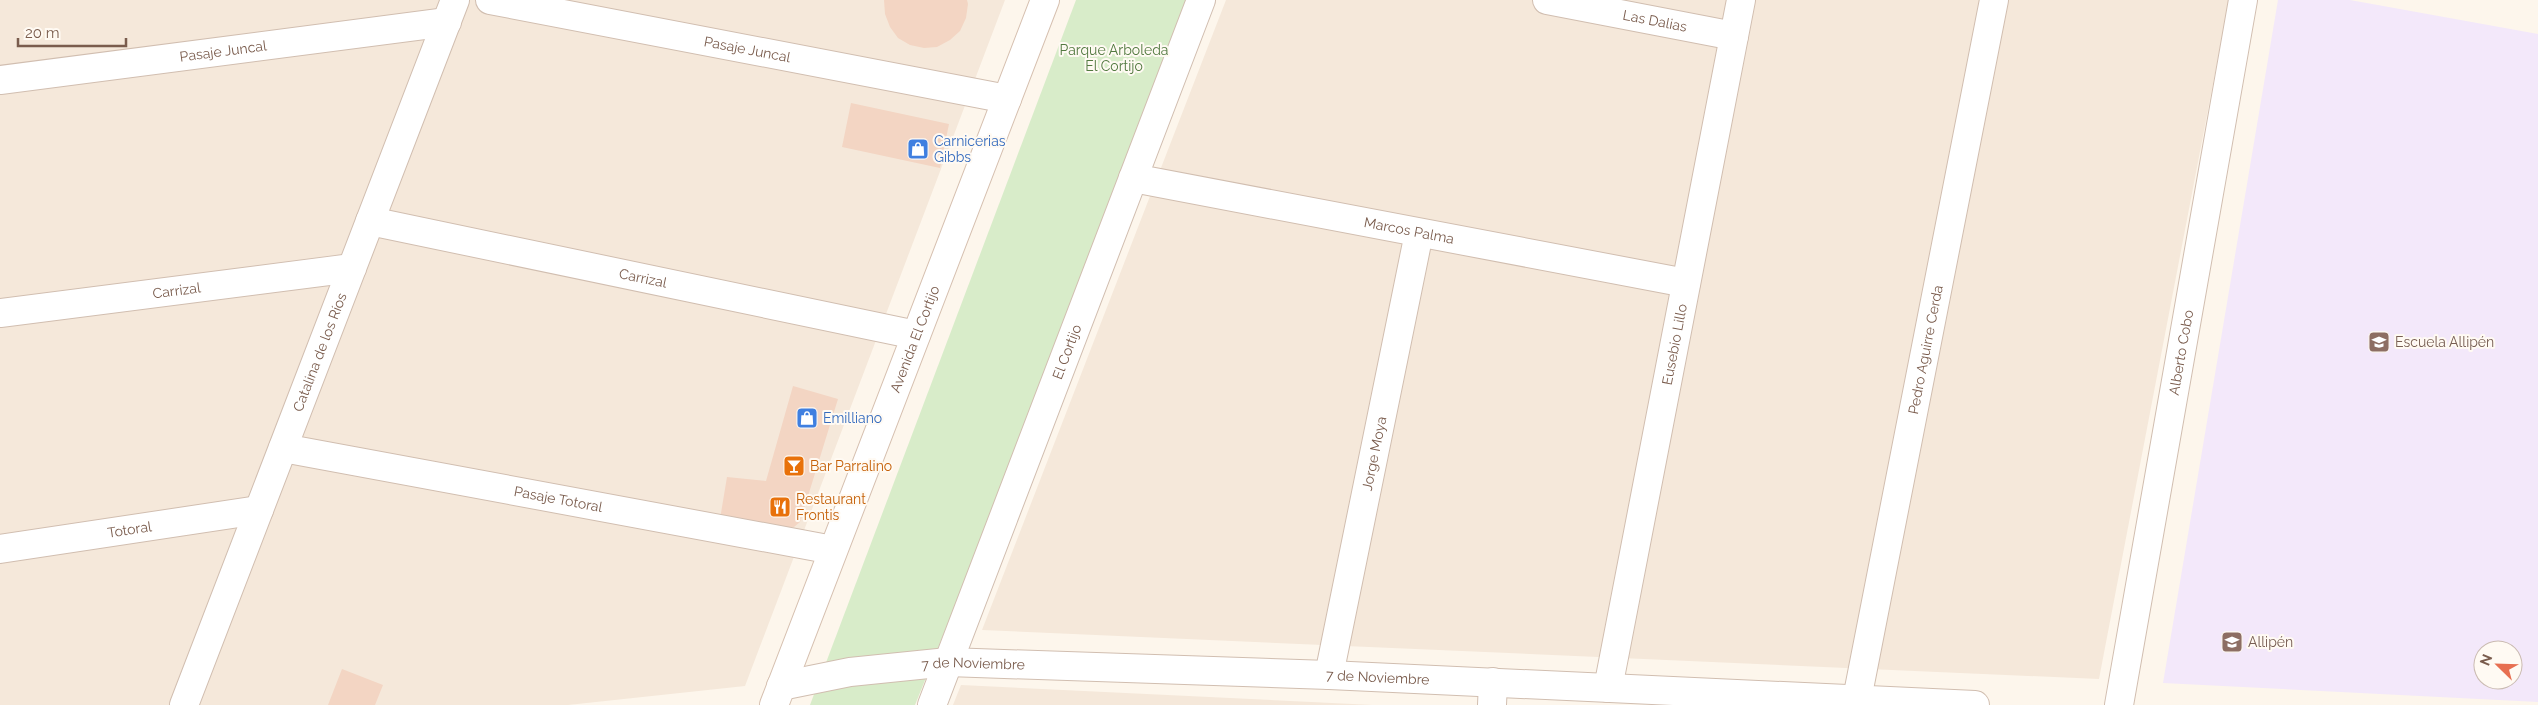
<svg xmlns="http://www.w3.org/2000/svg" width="2538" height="705" viewBox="0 0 2538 705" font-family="Raleway,sans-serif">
<rect width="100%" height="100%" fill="#fdf6ec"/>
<path fill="#f5e8da" d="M 0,0 L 1005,0 L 745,686 L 568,705 L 0,705 Z
M 1226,0 L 2229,0 L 2099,679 L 982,630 Z
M 961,685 L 1373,705 L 953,705 Z"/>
<path fill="#f3e8fa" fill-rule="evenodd" d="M 2278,0 L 2350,0 L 2538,34 L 2538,702 L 2163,683 ZM 2483,650 L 2513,650 L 2513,680 L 2483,680 Z"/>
<path fill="#d8ecc9" d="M 1076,0 L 1199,0 L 915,705 L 810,705 Z"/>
<path fill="#f3d5c3" d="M 884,0 L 967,0 L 968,4 L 966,18 L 960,31 L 950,40 L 937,47 L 924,48 L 910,45 L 898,38 L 890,27 L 885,14 Z
M 851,103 L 949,124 L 940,168 L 842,147 Z
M 793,386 L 838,399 L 800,522 L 794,527 L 781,530 L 720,519 L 727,477 L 766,481 Z
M 342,669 L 383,685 L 375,705 L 328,705 Z"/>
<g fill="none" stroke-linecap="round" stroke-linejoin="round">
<g stroke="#d1beb0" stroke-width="30">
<g id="street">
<path id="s1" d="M 490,0 L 1007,99"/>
<path id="s2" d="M 1547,0 L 1734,36"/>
<path id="s3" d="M 0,80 L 447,22"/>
<path id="s4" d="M 1133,178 L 1686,283"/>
<path id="s5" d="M 370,221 L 916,335"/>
<path id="s6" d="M 0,313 L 352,268"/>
<path id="s7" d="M 283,448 L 833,550"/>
<path id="s8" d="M 0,549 L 259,510"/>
<path id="s9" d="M 1329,675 L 1419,233"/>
<path id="s10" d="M 781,686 L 850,672 L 948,662 L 1329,675 L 1975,705"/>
<path id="s11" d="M 1608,688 L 1741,0"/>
<path id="s12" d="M 1857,699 L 1994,0"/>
<path id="s13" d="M 184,705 L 455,0"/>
<path id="s14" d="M 932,705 L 1201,0"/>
<path d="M 1492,705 L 1493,682"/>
<path id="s15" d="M 2119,705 L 2243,0"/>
</g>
</g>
<g stroke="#d6c0b0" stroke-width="30">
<g id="secondary">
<path id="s16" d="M 774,705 L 1045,0"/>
</g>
</g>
<use href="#street" stroke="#fff" stroke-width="28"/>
<use href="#secondary" stroke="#fff" stroke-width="28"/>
</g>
<defs>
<g id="shop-square" transform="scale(1.125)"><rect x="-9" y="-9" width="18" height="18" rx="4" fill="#3f7fe0" stroke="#fffaf3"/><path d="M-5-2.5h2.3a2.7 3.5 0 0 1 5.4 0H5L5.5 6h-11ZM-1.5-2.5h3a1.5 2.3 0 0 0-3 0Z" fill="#fff"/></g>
<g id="school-square" transform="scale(1.125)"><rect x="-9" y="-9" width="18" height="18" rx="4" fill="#8d6e63" stroke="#fffaf3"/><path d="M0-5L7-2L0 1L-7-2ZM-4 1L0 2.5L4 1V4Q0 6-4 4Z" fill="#fff"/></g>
<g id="bar-square" transform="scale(1.125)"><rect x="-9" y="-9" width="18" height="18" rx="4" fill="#e8710a" stroke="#fffaf3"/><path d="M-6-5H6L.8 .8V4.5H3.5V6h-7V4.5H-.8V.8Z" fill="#fff"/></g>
<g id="restaurant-square" transform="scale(1.125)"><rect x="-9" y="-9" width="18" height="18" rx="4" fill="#e8710a" stroke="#fffaf3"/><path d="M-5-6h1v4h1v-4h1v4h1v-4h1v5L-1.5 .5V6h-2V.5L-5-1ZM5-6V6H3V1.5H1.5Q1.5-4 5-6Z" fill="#fff"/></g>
</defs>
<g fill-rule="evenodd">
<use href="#shop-square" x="918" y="149"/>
<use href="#school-square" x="2379" y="342"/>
<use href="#shop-square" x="807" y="418"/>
<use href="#bar-square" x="794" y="466"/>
<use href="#restaurant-square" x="780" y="507"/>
<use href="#school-square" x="2232" y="642"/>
</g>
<g text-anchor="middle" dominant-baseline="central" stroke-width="4" stroke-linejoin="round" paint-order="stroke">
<g font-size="14" fill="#7a5c4d" stroke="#fffaf3">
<text stroke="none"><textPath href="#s2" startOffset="110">Las Dalias</textPath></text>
<text stroke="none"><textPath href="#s1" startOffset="262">Pasaje Juncal</textPath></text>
<text stroke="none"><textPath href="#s3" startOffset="225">Pasaje Juncal</textPath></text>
<text stroke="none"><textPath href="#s4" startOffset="281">Marcos Palma</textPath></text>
<text stroke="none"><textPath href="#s5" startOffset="279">Carrizal</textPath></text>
<text stroke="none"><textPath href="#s6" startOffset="178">Carrizal</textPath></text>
<text stroke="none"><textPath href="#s16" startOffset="392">Avenida El Cortijo</textPath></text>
<text stroke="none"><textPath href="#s11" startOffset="350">Eusebio Lillo</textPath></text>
<text stroke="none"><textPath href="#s12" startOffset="356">Pedro Aguirre Cerda</textPath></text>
<text stroke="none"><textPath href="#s13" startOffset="378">Catalina de los Ríos</textPath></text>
<text stroke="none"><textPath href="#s14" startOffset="378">El Cortijo</textPath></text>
<text stroke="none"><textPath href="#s15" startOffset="358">Alberto Cobo</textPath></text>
<text stroke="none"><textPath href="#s9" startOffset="226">Jorge Moya</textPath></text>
<text stroke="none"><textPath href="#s7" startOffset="280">Pasaje Totoral</textPath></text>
<text stroke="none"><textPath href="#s8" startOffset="131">Totoral</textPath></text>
<text stroke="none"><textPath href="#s10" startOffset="194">7 de Noviembre</textPath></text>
<text stroke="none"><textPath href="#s10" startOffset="599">7 de Noviembre</textPath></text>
</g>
<g font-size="14" fill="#537a41" stroke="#fffaf3">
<text x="1114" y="50">Parque Arboleda<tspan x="1114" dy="16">El Cortijo</tspan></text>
</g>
<g font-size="14" fill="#366cbe" stroke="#fffaf3" text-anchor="start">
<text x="934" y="141">Carnicerias<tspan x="934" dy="16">Gibbs</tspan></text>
<text x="823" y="418">Emilliano</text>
</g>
<g font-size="14" fill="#785e54" stroke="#fffaf3" text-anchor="start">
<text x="2395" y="342">Escuela Allipén</text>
<text x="2248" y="642">Allipén</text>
</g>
<g font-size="14" fill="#c56008" stroke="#fffaf3" text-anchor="start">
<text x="810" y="466">Bar Parralino</text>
<text x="796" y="499">Restaurant<tspan x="796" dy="16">Frontis</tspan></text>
</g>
</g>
<g transform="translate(2498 665) rotate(293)"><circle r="24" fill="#fffaf3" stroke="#cabbb1"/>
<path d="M0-4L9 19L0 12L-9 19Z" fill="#e76f51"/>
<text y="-8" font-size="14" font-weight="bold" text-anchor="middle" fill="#7a5c4d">N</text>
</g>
<path d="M18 38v8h108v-8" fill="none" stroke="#7a5c4d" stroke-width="2.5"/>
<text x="25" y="38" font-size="15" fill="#7a5c4d" stroke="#fffaf3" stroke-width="4" paint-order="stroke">20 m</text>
</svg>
